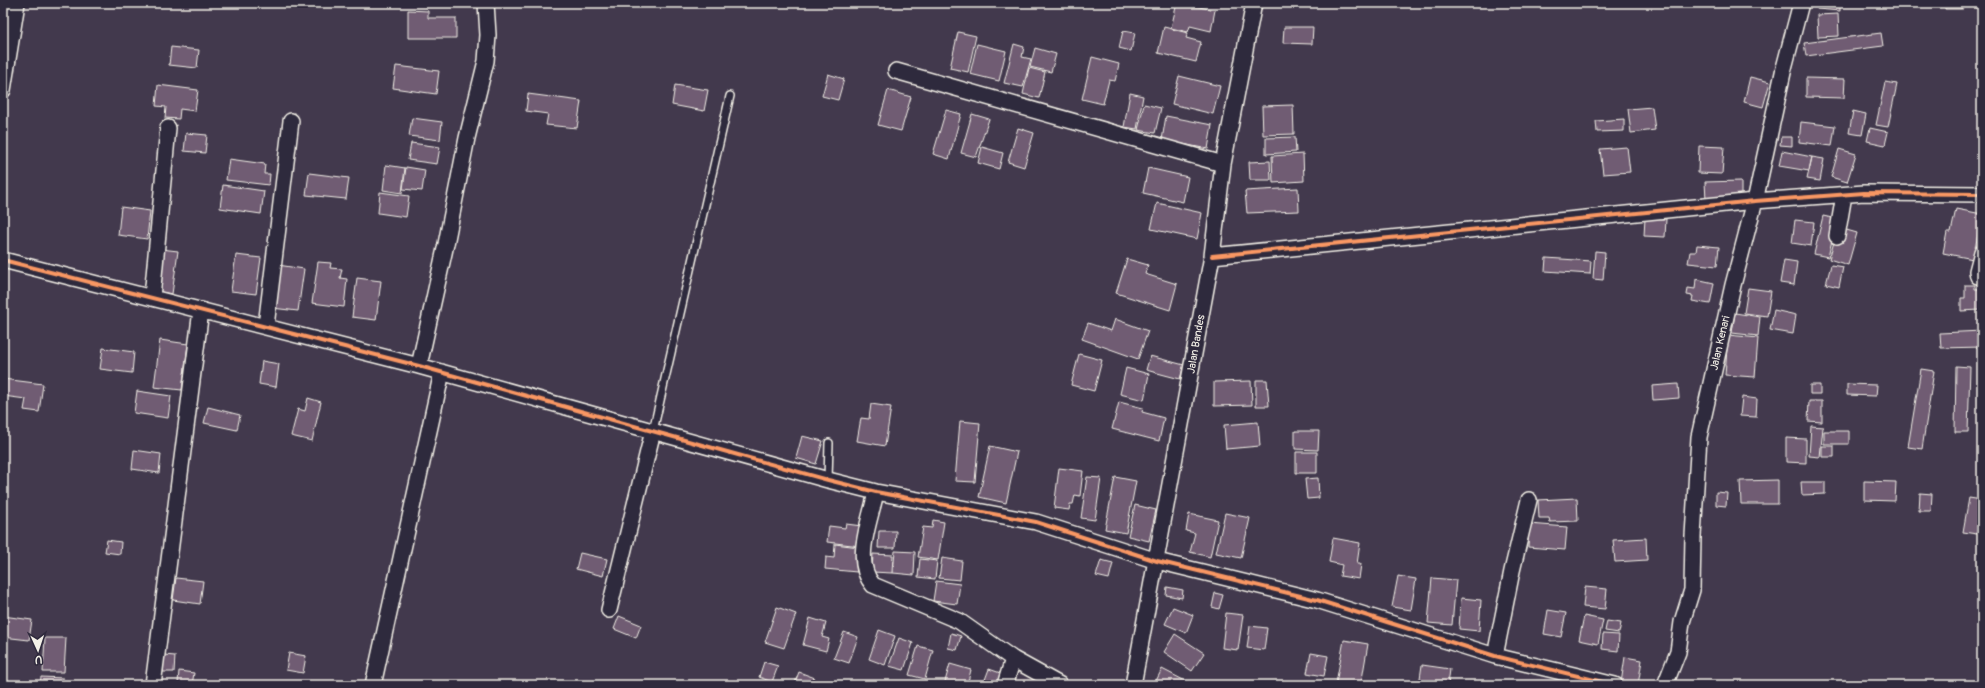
<svg xmlns="http://www.w3.org/2000/svg" width="1985" height="688" viewBox="0 0 1985 688" font-family="Pangolin,sans-serif">
<rect width="100%" height="100%" fill="#42394d"/>
<filter id="ink" filterUnits="userSpaceOnUse"><feTurbulence type="fractalNoise" baseFrequency=".025" numOctaves="2"/><feDisplacementMap in="SourceGraphic" scale="8" xChannelSelector="R" yChannelSelector="G"/><feConvolveMatrix kernelMatrix="1 2 1 2 8 2 1 2 1" color-interpolation-filters="sRGB"/></filter>
<g filter="url(#ink)">
<path fill="#6f5b73" stroke="#f4f1e8" d="M 1177,3 L 1215,10 L 1211,31 L 1190,26 L 1188,32 L 1171,28 Z
M 1817,3 L 1840,3 L 1840,11 L 1817,9 Z
M 1945,3 L 1963,3 L 1963,9 L 1945,9 Z
M 408,10 L 428,11 L 428,18 L 456,18 L 456,38 L 408,38 Z
M 1838,14 L 1839,36 L 1818,37 L 1817,15 Z
M 1164,27 L 1188,33 L 1186,38 L 1201,42 L 1196,62 L 1158,53 Z
M 1284,27 L 1313,27 L 1312,44 L 1283,43 Z
M 1123,31 L 1135,33 L 1131,51 L 1119,48 Z
M 958,32 L 976,36 L 968,72 L 950,68 Z
M 1881,33 L 1883,46 L 1806,56 L 1804,43 Z
M 977,44 L 1006,51 L 999,81 L 970,74 Z
M 1014,44 L 1024,47 L 1022,57 L 1031,59 L 1023,87 L 1004,83 Z
M 171,47 L 199,50 L 197,68 L 169,65 Z
M 1035,48 L 1056,54 L 1051,72 L 1030,67 Z
M 1092,57 L 1119,64 L 1115,81 L 1109,80 L 1103,104 L 1082,99 Z
M 396,66 L 439,71 L 436,94 L 393,88 Z
M 1029,68 L 1045,72 L 1039,98 L 1023,94 Z
M 828,74 L 844,79 L 838,100 L 822,96 Z
M 1179,76 L 1220,86 L 1213,114 L 1172,104 Z
M 1750,77 L 1770,82 L 1763,107 L 1744,102 Z
M 1806,78 L 1845,79 L 1844,98 L 1806,97 Z
M 1885,82 L 1897,84 L 1888,127 L 1876,125 Z
M 158,85 L 198,90 L 195,111 L 180,109 L 179,119 L 165,118 L 166,107 L 156,106 Z
M 675,85 L 708,90 L 704,111 L 672,105 Z
M 888,90 L 911,97 L 901,131 L 878,125 Z
M 1130,93 L 1143,96 L 1137,129 L 1124,127 Z
M 528,94 L 581,101 L 577,128 L 546,125 L 548,114 L 526,111 Z
M 1144,104 L 1161,108 L 1155,133 L 1138,130 Z
M 1293,105 L 1294,134 L 1263,135 L 1262,106 Z
M 1652,107 L 1655,130 L 1631,133 L 1628,109 Z
M 946,110 L 961,114 L 949,159 L 933,154 Z
M 1853,111 L 1866,114 L 1862,135 L 1849,133 Z
M 972,114 L 989,119 L 976,157 L 961,153 Z
M 1166,116 L 1212,125 L 1208,149 L 1162,140 Z
M 412,118 L 442,122 L 440,140 L 409,136 Z
M 1624,119 L 1624,131 L 1597,132 L 1596,121 Z
M 1801,122 L 1835,126 L 1832,146 L 1799,142 Z
M 1018,128 L 1034,133 L 1024,167 L 1008,162 Z
M 1870,128 L 1888,132 L 1885,145 L 1867,141 Z
M 186,133 L 207,135 L 205,153 L 184,151 Z
M 1295,137 L 1296,152 L 1266,154 L 1266,138 Z
M 1781,137 L 1792,137 L 1792,146 L 1780,145 Z
M 411,143 L 440,147 L 437,164 L 408,160 Z
M 1699,146 L 1724,147 L 1722,174 L 1698,173 Z
M 982,147 L 1003,153 L 999,169 L 978,163 Z
M 1627,147 L 1630,172 L 1603,174 L 1600,149 Z
M 1839,149 L 1856,154 L 1847,182 L 1831,177 Z
M 1782,151 L 1812,157 L 1809,171 L 1779,166 Z
M 1303,154 L 1304,181 L 1273,183 L 1272,156 Z
M 1812,157 L 1824,159 L 1820,181 L 1807,179 Z
M 229,159 L 265,164 L 264,174 L 270,174 L 269,185 L 226,180 Z
M 1270,161 L 1271,180 L 1250,180 L 1249,162 Z
M 386,165 L 405,168 L 402,193 L 383,190 Z
M 406,167 L 425,170 L 422,191 L 403,189 Z
M 1148,168 L 1188,177 L 1183,202 L 1143,193 Z
M 309,173 L 349,178 L 346,199 L 306,195 Z
M 1741,181 L 1741,199 L 1706,200 L 1705,182 Z
M 223,185 L 264,191 L 261,214 L 220,208 Z
M 1298,188 L 1299,211 L 1247,213 L 1245,191 Z
M 380,192 L 409,196 L 406,217 L 378,213 Z
M 1157,203 L 1202,213 L 1197,239 L 1151,229 Z
M 121,207 L 150,211 L 147,239 L 118,235 Z
M 1956,209 L 1982,214 L 1973,259 L 1943,253 L 1947,232 L 1951,232 Z
M 1823,216 L 1837,219 L 1828,257 L 1814,254 Z
M 1645,218 L 1666,219 L 1665,237 L 1644,236 Z
M 1795,220 L 1814,222 L 1811,246 L 1792,243 Z
M 1843,229 L 1857,233 L 1848,265 L 1829,259 L 1834,242 L 1839,244 Z
M 1697,245 L 1719,247 L 1717,266 L 1688,263 L 1690,252 L 1696,252 Z
M 161,249 L 178,251 L 172,294 L 155,291 Z
M 1595,251 L 1605,252 L 1603,280 L 1593,279 Z
M 236,255 L 261,258 L 256,294 L 231,291 Z
M 1546,258 L 1591,261 L 1590,274 L 1545,271 Z
M 1127,259 L 1148,265 L 1145,274 L 1177,284 L 1170,310 L 1116,293 Z
M 1784,260 L 1797,262 L 1794,285 L 1780,283 Z
M 318,262 L 331,263 L 330,268 L 342,269 L 340,278 L 347,279 L 344,307 L 312,303 Z
M 278,265 L 304,269 L 298,311 L 272,308 Z
M 1831,265 L 1843,267 L 1839,287 L 1826,284 Z
M 357,278 L 381,281 L 376,320 L 352,317 Z
M 1696,279 L 1714,283 L 1710,304 L 1692,301 L 1693,296 L 1687,295 L 1688,288 L 1695,289 Z
M 1965,285 L 1975,285 L 1975,289 L 1980,289 L 1980,310 L 1961,311 L 1961,298 L 1965,298 Z
M 1748,288 L 1771,291 L 1767,316 L 1744,313 Z
M 1774,310 L 1796,315 L 1793,334 L 1770,330 Z
M 1735,313 L 1760,317 L 1758,336 L 1732,333 Z
M 1115,319 L 1148,331 L 1138,359 L 1082,339 L 1088,323 L 1111,331 Z
M 1982,331 L 1982,347 L 1941,348 L 1940,333 Z
M 1728,335 L 1758,338 L 1755,377 L 1725,375 Z
M 160,340 L 188,344 L 182,390 L 154,387 Z
M 103,348 L 134,352 L 132,373 L 100,369 Z
M 1079,354 L 1102,360 L 1094,391 L 1071,385 Z
M 1150,356 L 1184,365 L 1180,379 L 1146,370 Z
M 262,361 L 279,364 L 276,387 L 259,384 Z
M 1956,366 L 1970,367 L 1968,432 L 1955,432 Z
M 1126,368 L 1149,374 L 1144,400 L 1120,394 Z
M 1921,369 L 1934,371 L 1922,449 L 1908,447 Z
M 3,379 L 43,384 L 39,412 L 24,410 L 26,399 L 3,396 Z
M 1256,380 L 1267,380 L 1269,406 L 1256,406 Z
M 1251,381 L 1252,405 L 1214,406 L 1214,382 Z
M 1678,384 L 1679,398 L 1653,400 L 1652,386 Z
M 1847,384 L 1877,385 L 1876,396 L 1847,395 Z
M 1810,385 L 1820,385 L 1820,394 L 1810,394 Z
M 137,391 L 171,396 L 168,418 L 134,413 Z
M 1742,397 L 1757,399 L 1756,417 L 1740,416 Z
M 308,398 L 321,402 L 312,441 L 291,436 L 298,409 L 305,411 Z
M 1809,401 L 1822,401 L 1822,422 L 1808,421 Z
M 1119,402 L 1143,408 L 1142,412 L 1164,418 L 1159,441 L 1112,429 Z
M 871,404 L 891,407 L 885,446 L 857,441 L 861,418 L 869,419 Z
M 208,407 L 240,415 L 237,430 L 204,423 Z
M 960,421 L 980,423 L 975,482 L 955,481 Z
M 1258,422 L 1260,446 L 1226,449 L 1224,425 Z
M 1811,426 L 1823,427 L 1820,457 L 1809,456 Z
M 1295,431 L 1319,431 L 1318,450 L 1295,449 Z
M 1824,431 L 1849,431 L 1849,444 L 1824,444 Z
M 802,436 L 823,441 L 816,464 L 796,458 Z
M 1786,438 L 1806,439 L 1806,463 L 1786,462 Z
M 990,446 L 1017,452 L 1006,503 L 979,497 Z
M 1822,446 L 1834,446 L 1834,457 L 1822,457 Z
M 134,450 L 161,454 L 159,473 L 132,469 Z
M 1296,452 L 1317,452 L 1317,473 L 1296,473 Z
M 1059,468 L 1083,471 L 1080,496 L 1075,495 L 1073,504 L 1070,504 L 1069,510 L 1054,508 Z
M 1087,477 L 1101,478 L 1095,520 L 1081,518 Z
M 1115,477 L 1136,481 L 1126,533 L 1105,529 Z
M 1318,478 L 1319,498 L 1307,499 L 1305,479 Z
M 1778,480 L 1778,504 L 1741,504 L 1740,481 Z
M 1864,481 L 1896,482 L 1895,501 L 1864,500 Z
M 1801,482 L 1825,482 L 1825,494 L 1802,495 Z
M 1716,492 L 1727,493 L 1726,506 L 1716,505 Z
M 1920,493 L 1932,494 L 1931,511 L 1919,511 Z
M 1577,498 L 1578,521 L 1550,522 L 1549,518 L 1539,518 L 1538,500 Z
M 1969,498 L 1982,500 L 1977,534 L 1963,532 Z
M 1135,505 L 1156,510 L 1149,541 L 1128,536 Z
M 1225,513 L 1250,518 L 1241,558 L 1216,553 Z
M 1189,514 L 1218,520 L 1210,557 L 1190,552 L 1195,533 L 1186,531 Z
M 933,520 L 944,522 L 938,560 L 918,557 L 923,527 L 932,528 Z
M 846,524 L 862,526 L 860,546 L 827,542 L 829,526 L 845,528 Z
M 1529,524 L 1567,527 L 1565,550 L 1528,547 Z
M 879,531 L 896,531 L 895,548 L 878,548 Z
M 1333,538 L 1360,543 L 1357,564 L 1361,564 L 1359,579 L 1340,576 L 1342,565 L 1329,562 Z
M 1646,538 L 1647,560 L 1615,562 L 1613,540 Z
M 107,540 L 121,542 L 120,554 L 105,552 Z
M 835,544 L 859,547 L 857,572 L 825,569 L 826,557 L 834,558 Z
M 895,551 L 915,552 L 914,575 L 893,573 Z
M 580,553 L 607,559 L 603,576 L 576,569 Z
M 873,554 L 893,555 L 892,573 L 872,572 Z
M 942,558 L 962,561 L 960,580 L 939,578 Z
M 920,559 L 937,561 L 935,579 L 918,577 Z
M 1101,560 L 1113,563 L 1109,579 L 1096,576 Z
M 1398,576 L 1416,579 L 1411,610 L 1392,607 Z
M 176,578 L 203,581 L 200,604 L 173,600 Z
M 1432,578 L 1456,580 L 1452,625 L 1428,623 Z
M 936,581 L 960,584 L 957,604 L 933,601 Z
M 1167,587 L 1183,590 L 1182,598 L 1166,595 Z
M 1585,587 L 1607,589 L 1605,609 L 1583,607 Z
M 1215,593 L 1223,595 L 1219,609 L 1212,607 Z
M 1461,598 L 1481,600 L 1479,631 L 1459,629 Z
M 777,607 L 796,614 L 784,648 L 765,642 Z
M 1173,607 L 1193,615 L 1186,633 L 1165,624 Z
M 1548,610 L 1566,613 L 1561,637 L 1544,634 Z
M 1226,613 L 1243,615 L 1238,650 L 1222,648 Z
M 3,616 L 32,620 L 29,640 L 3,637 Z
M 619,616 L 641,625 L 636,638 L 614,629 Z
M 1584,616 L 1603,620 L 1598,644 L 1579,640 Z
M 810,618 L 826,623 L 822,637 L 829,639 L 826,651 L 803,645 Z
M 1607,621 L 1621,623 L 1619,633 L 1605,631 Z
M 1250,626 L 1267,628 L 1264,650 L 1247,648 Z
M 879,630 L 895,636 L 885,665 L 869,659 Z
M 844,632 L 858,637 L 849,663 L 834,658 Z
M 951,633 L 961,636 L 957,650 L 948,648 Z
M 1175,634 L 1204,653 L 1192,671 L 1164,652 Z
M 1603,634 L 1619,635 L 1618,651 L 1602,649 Z
M 45,638 L 66,638 L 64,672 L 43,672 Z
M 899,638 L 913,643 L 904,670 L 889,666 Z
M 1344,640 L 1368,644 L 1361,685 L 1336,683 Z
M 918,646 L 933,650 L 925,679 L 909,675 Z
M 289,653 L 306,656 L 303,673 L 286,670 Z
M 1311,653 L 1328,656 L 1324,676 L 1307,673 Z
M 164,655 L 175,656 L 174,672 L 163,672 Z
M 1625,657 L 1642,660 L 1638,685 L 1621,683 Z
M 764,662 L 778,666 L 772,682 L 759,677 Z
M 950,664 L 971,670 L 967,685 L 944,685 Z
M 1422,665 L 1450,669 L 1448,685 L 1419,685 Z
M 989,669 L 1006,675 L 1002,685 L 983,685 Z
M 1162,669 L 1193,685 L 1154,685 Z
M 179,671 L 194,673 L 192,685 L 178,683 Z
M 799,672 L 815,678 L 812,685 L 794,685 Z
M 41,677 L 63,678 L 63,685 L 40,685 Z"/>
<g fill="none" stroke-linecap="round" stroke-linejoin="round">
<g stroke="#f4f1e8" stroke-width="10">
<path id="lane" d="M 653,431 L 730,96
M 828,480 L 829,443"/>
</g>
<g stroke="#f4f1e8" stroke-width="18">
<path id="street" d="M 896,71 L 1223,164
M 3,90 L 17,3
M 1837,236 L 1844,195
M 1982,252 L 1977,271 L 1978,276 L 1982,277
M 1212,256 L 1755,201 L 1864,193 L 1982,194
M 3,260 L 419,366 L 828,480 L 876,492 L 1036,522 L 1157,561 L 1317,600 L 1495,656 L 1615,685
M 152,297 L 168,128
M 266,326 L 291,121
M 419,366 L 446,244 L 467,138 L 486,61 L 488,35 L 486,3
M 876,492 C 871,519 852,561 873,585 L 959,621 L 1013,659 L 1060,685
M 609,610 L 653,431
M 1495,656 L 1512,571 L 1529,500
M 153,685 L 201,310
M 373,685 L 442,372
M 1005,685 L 1013,659
M 1133,685 L 1212,256 L 1223,164 L 1254,3
M 1665,685 L 1678,652 L 1682,622 L 1692,590 L 1693,536 L 1699,437 L 1733,285 L 1755,201 L 1784,68 L 1801,3"/>
</g>
<use href="#lane" stroke="#2f2a3d" stroke-width="7"/>
<use href="#street" stroke="#2f2a3d" stroke-width="15"/>
<g stroke="#2f2a3d" stroke-width="6">
<path id="cycleway" d="M 1212,256 L 1755,201 L 1864,193 L 1982,194
M 3,260 L 419,366 L 828,480 L 876,492 L 1036,522 L 1157,561 L 1317,600 L 1495,656 L 1615,685"/>
</g>
<use href="#cycleway" stroke="#f99763" stroke-width="4"/>
</g>
</g>
<g text-anchor="middle" dominant-baseline="central" stroke-width="4" stroke-linejoin="round" paint-order="stroke">
<g font-size="11" fill="#f4f1e8" stroke="#2f2a3d">
<text transform="translate(1720 343) rotate(-77)">Jalan Kenari</text>
<text transform="translate(1196 344) rotate(-80)">Jalan Bandes</text>
</g>
</g>
<rect width="1985" height="688" fill="none" stroke="#2f2a3d" stroke-width="16"/>
<rect x="8" y="8" width="1969" height="672" fill="none" stroke="#f4f1e8" stroke-width="1.5" filter="url(#ink)"/>
<g transform="translate(38 650) rotate(177)" stroke="#2f2a3d" stroke-width="3" paint-order="stroke">
<path d="M0-3L7 15L0 10L-7 15Z" fill="#f4f1e8"/>
<text y="-6" font-size="11" font-weight="bold" text-anchor="middle" fill="#f4f1e8">U</text>
</g>
</svg>
